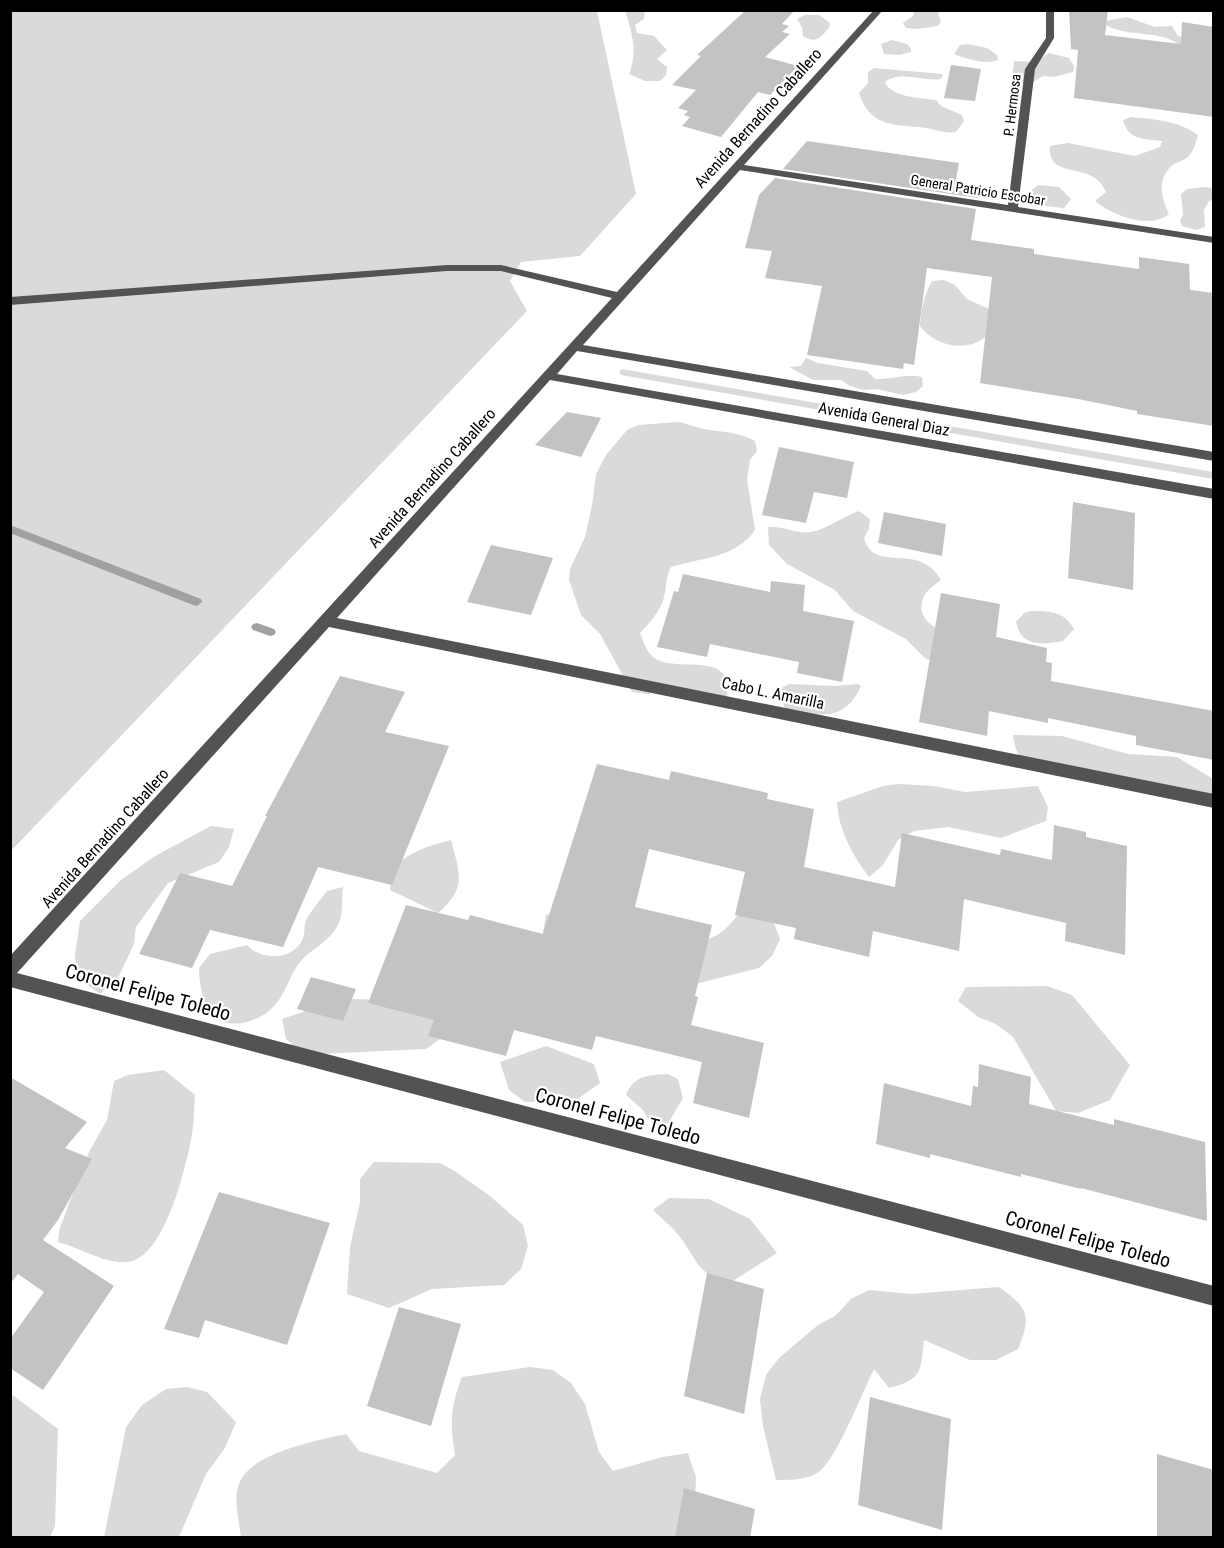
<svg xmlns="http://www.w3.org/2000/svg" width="1224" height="1548" viewBox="0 0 1224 1548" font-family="'Roboto Condensed',sans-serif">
<rect width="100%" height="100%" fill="#fff"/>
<path fill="#dadada" d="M 11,11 L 597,11 L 636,194 L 580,256 L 521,262 L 510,281 L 527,311 L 11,851 Z
M 625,11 L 645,11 L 644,19 L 635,25 L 637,33 L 654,36 L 667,50 L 657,59 L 667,67 L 666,75 L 660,81 L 645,81 L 629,74 C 638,53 632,31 625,11 Z
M 914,11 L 941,11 L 938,14 L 941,21 L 938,26 L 916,29 L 906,28 L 903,23 L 913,16 Z
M 805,15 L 819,15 L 829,22 L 830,26 C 822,36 817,45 803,36 L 802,27 L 797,19 Z
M 1127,17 L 1155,27 L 1172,26 L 1178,36 L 1200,43 L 1179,45 C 1160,29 1128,38 1106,25 L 1105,21 Z
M 892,40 L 907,44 L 911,49 L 911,52 L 899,55 L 884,54 L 881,44 Z
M 968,44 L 987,48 L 997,55 L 998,60 C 986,65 966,59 954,54 L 960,45 Z
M 1049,53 L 1069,58 L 1074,66 L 1073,72 L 1054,77 L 1043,76 L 1030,84 L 1014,83 L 1012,80 L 1014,61 L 1035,62 Z
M 874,68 L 943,74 L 941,79 C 923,82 901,70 885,82 C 890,97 921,98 936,100 L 941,106 L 962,115 L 964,121 L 956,132 C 943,134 932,128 919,127 C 891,125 869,125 859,93 L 868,83 L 868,72 Z
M 1131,117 C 1154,119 1179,121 1198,135 C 1196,142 1194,151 1188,157 C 1184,161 1176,162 1171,166 C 1157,181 1161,197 1169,214 C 1149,230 1112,215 1095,201 L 1106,192 C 1094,159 1047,182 1050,146 L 1068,143 L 1135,156 L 1160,147 L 1162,141 C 1144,139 1128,140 1123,120 Z
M 1038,185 L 1059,187 L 1071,199 L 1064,208 L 1044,206 L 1034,197 L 1032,190 Z
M 1203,187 L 1213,188 L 1213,200 L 1209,201 L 1204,210 L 1205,227 L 1196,230 L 1182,226 L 1180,221 L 1183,215 L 1181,194 L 1187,189 Z
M 944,280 L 955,285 L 967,299 L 989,309 L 990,332 C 972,354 936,348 920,326 C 921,309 924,296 932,281 Z
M 806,358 L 818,363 L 867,371 L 875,379 C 892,380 906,373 922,377 L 923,386 L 916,392 L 903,395 L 877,389 L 863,390 L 850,386 L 841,380 L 813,380 L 789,367 L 801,366 Z
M 622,369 L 1213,472 L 1213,479 L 621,375 L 619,372 Z
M 677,422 C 687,423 694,427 704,429 C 722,432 739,432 755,441 L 757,451 L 750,460 L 747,479 L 755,530 C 736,558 700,558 671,567 C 665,578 667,589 663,601 C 658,613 649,624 640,633 C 643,640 646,650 651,655 C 672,677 734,646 727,696 L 712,700 L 663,689 L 648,694 L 632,692 L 600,634 L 581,615 L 569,580 L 570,569 L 585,537 L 592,505 L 596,474 L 606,455 L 627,430 L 638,425 Z
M 859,511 L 870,519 L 869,529 L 864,538 C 874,575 918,540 941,580 C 936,584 927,590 924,596 C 914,617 934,628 949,635 L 941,662 L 926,659 L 906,639 L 853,611 L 835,590 L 787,564 L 769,545 L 768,527 C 785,526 796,534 811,532 C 828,529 843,516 859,511 Z
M 1030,611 C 1050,611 1064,611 1074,629 L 1063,641 C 1042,645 1021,647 1016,622 L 1024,613 Z
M 789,684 L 835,686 L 858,684 L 861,686 C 844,724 818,715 785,709 L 780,694 L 783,687 Z
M 1013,735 L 1062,736 L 1128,754 L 1177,757 L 1213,779 L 1213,801 C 1182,794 1151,786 1119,780 C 1082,773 1018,790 1013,735 Z
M 899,784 L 934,786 L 965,792 L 1038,786 L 1048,807 L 1046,821 L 1001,838 L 948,827 L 914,831 L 898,840 L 883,865 L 869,877 C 853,856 838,829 837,802 L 883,786 Z
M 211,826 L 234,829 L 229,847 L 219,862 L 168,883 L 136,927 L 134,944 L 118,978 L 100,994 L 86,984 L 76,971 L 75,955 L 80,921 L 121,880 L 155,856 Z
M 451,840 C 460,874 467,888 438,913 L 390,890 L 392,868 C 410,852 427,846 451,840 Z
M 343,887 C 342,898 343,913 339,923 C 330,942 312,948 300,962 C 288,977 286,996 271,1009 C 265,1015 255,1020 247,1022 C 209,1031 200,1000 199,968 L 210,954 L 247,945 C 261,961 294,961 303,938 C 305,933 304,928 305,923 C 309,912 320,901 327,891 Z
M 744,907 L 774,923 L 780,939 L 772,956 L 759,968 L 671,990 L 560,963 L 543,932 L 546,915 L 563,911 L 692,942 C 721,939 727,928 744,907 Z
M 1047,986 L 1072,995 L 1130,1065 L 1110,1100 L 1078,1113 L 1056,1111 L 1013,1037 L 996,1024 L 978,1017 L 958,1001 L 966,987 Z
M 352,999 L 427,1001 L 444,1036 L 426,1049 L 319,1054 L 300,1051 L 286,1039 L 282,1019 L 332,1002 Z
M 546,1046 L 594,1064 L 600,1083 L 575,1101 L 525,1102 L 509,1090 L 500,1062 Z
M 164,1070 L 195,1095 C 194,1110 194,1126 191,1140 C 185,1170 164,1258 128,1262 C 104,1264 81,1248 58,1242 L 59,1231 L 68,1206 L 89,1152 L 107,1120 L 114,1081 L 128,1075 Z
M 668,1074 L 678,1079 L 683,1098 L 662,1134 L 654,1127 L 642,1109 L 626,1095 C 634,1075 649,1075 668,1074 Z
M 374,1162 L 440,1163 L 456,1172 L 490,1196 L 523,1225 L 528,1246 L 521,1269 L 504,1285 L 432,1289 L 389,1308 L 347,1294 L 350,1247 L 360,1202 L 360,1179 Z
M 669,1198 L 709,1199 L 750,1219 L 777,1253 L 731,1282 C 698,1274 701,1267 683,1241 C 675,1229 663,1220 653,1210 Z
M 999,1287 C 1028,1308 1032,1315 1018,1349 L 996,1360 L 970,1360 L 924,1340 C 921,1371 922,1380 889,1388 L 874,1369 C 862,1393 839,1453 821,1470 C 810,1480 791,1480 776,1480 L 763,1426 L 760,1399 L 766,1375 L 779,1358 L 818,1325 L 835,1316 L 851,1299 L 869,1290 L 911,1294 Z
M 530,1367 L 553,1370 L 571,1383 L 585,1404 L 599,1452 L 613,1471 L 662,1457 L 688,1453 L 696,1477 L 693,1538 L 241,1537 C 239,1522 234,1502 238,1487 C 246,1453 316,1441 346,1434 L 359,1451 L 437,1473 L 455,1455 C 450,1422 450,1408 462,1377 Z
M 187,1387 L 207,1392 L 236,1422 L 225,1448 L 206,1474 L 179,1537 L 104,1537 L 126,1427 L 142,1405 L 166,1389 Z
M 11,1394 L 58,1429 L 55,1526 L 50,1537 L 11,1537 Z"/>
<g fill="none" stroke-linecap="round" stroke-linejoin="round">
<path fill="#a1a1a1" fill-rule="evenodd" d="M 10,525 L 201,599 L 202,602 L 197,606 L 193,605 L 10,533 Z
M 257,623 L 274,629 L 276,632 L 274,635 L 270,636 L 253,630 L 251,627 L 253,624 Z"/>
</g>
<path fill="#c3c3c3" d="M 746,10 L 795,10 L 782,24 L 789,26 L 782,32 L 790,34 L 765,57 L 798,66 L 770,95 L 758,92 L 721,137 L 682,126 L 690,117 L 684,115 L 688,111 L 678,108 L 696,90 L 672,85 L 701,56 L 697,55 Z
M 1069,10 L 1108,10 L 1105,35 L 1181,44 L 1182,22 L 1214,27 L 1214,117 L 1074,98 L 1078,50 L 1071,49 Z
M 951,65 L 981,69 L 975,101 L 944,98 Z
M 807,141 L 959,163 L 955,184 L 980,188 L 978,198 L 783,169 Z
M 775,178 L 976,209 L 971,240 L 1034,249 L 1034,254 L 1139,269 L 1139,257 L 1189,264 L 1190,290 L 1214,293 L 1214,426 L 1137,414 L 1137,411 L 1078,399 L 980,383 L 992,277 L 927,268 L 914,365 L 904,363 L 903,369 L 807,355 L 822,286 L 765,278 L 772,251 L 745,248 L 759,195 Z
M 567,412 L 601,418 L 581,457 L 535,445 Z
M 779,447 L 854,462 L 847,498 L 814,492 L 806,523 L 762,515 Z
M 1073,502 L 1135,513 L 1133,590 L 1068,578 Z
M 884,512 L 946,524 L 942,556 L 878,543 Z
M 491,545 L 553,558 L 531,615 L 467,602 Z
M 683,574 L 770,592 L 771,581 L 805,585 L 803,611 L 854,621 L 842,682 L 797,673 L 799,662 L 710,644 L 707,657 L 657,647 L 674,591 L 678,592 Z
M 941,593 L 1000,604 L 996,637 L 1047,648 L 1046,662 L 1052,663 L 1051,681 L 1214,711 L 1214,760 L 1136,745 L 1136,736 L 1048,718 L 1048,723 L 989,711 L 987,736 L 919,722 Z
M 340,676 L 405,692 L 385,732 L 449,746 L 392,885 L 318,867 L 283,947 L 210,930 L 192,968 L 139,954 L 180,873 L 232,886 L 267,816 L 265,816 Z
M 597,764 L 669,780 L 671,771 L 768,793 L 767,799 L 814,809 L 804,867 L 895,887 L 902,833 L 1000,855 L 1001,849 L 1052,860 L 1054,825 L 1086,832 L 1086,837 L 1127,846 L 1125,955 L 1065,941 L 1066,923 L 964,899 L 959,951 L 873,931 L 869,957 L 794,939 L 796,928 L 735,915 L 745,872 L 649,849 L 635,907 L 712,925 L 695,996 L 698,997 L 691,1025 L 764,1043 L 749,1118 L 693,1103 L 702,1062 L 596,1036 L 592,1050 L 514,1030 L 506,1056 L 428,1036 L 434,1020 L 368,1003 L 406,905 L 468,920 L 470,915 L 543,934 Z
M 311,977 L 356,989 L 343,1021 L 297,1009 Z
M 979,1064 L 1031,1077 L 1029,1104 L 1114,1125 L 1114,1119 L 1205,1142 L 1207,1221 L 1081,1188 L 1081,1189 L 1021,1174 L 1021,1177 L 930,1154 L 930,1158 L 876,1144 L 884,1083 L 971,1106 L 973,1086 L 978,1087 Z
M 10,1077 L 87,1122 L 65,1148 L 92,1159 L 58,1220 L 43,1240 L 114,1286 L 43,1390 L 10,1368 L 10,1339 L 44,1292 L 18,1274 L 10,1284 Z
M 219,1192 L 330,1223 L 287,1345 L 205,1320 L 199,1338 L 164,1329 Z
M 707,1273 L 764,1289 L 744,1414 L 684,1396 Z
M 399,1307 L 461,1324 L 431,1426 L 367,1406 Z
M 870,1397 L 951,1419 L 942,1530 L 858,1505 Z
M 1157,1454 L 1214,1470 L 1214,1538 L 1157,1538 Z
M 684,1488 L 755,1509 L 750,1538 L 675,1538 Z"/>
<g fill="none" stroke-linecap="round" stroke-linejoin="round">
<path fill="#535353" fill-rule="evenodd" d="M 874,10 L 883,10 L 744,165 L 1008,205 L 1025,69 L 1046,38 L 1046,10 L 1054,10 L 1054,38 L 1035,69 L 1018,207 L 1214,237 L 1214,243 L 740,170 L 583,345 L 1214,452 L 1214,461 L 577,351 L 557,374 L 1214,489 L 1214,499 L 550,380 L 337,618 L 1214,794 L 1214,808 L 329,627 L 17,973 L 1214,1286 L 1214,1306 L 10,987 L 10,956 L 612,298 L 501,271 L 447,271 L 10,305 L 10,297 L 447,265 L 501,265 L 617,292 Z"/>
</g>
<g text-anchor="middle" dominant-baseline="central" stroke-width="4.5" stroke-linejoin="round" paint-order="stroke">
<g font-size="14" fill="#000" stroke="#fff">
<text transform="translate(1012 105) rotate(-83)">P. Hermosa</text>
<text transform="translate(978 190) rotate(9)">General Patricio Escobar</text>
</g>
<g font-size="16" fill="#000" stroke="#fff">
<text transform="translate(758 118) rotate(-48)">Avenida Bernadino Caballero</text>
<text transform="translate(884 419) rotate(10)">Avenida General Diaz</text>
<text transform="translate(432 478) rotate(-48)">Avenida Bernadino Caballero</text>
<text transform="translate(773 693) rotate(12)">Cabo L. Amarilla</text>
<text transform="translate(105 838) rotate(-48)">Avenida Bernadino Caballero</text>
</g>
<g font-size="20" fill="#000" stroke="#fff">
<text transform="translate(148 992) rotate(15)">Coronel Felipe Toledo</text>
<text transform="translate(618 1116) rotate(15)">Coronel Felipe Toledo</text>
<text transform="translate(1088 1239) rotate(15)">Coronel Felipe Toledo</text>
</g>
</g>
<rect width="1224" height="1548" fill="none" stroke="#000000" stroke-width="24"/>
</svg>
